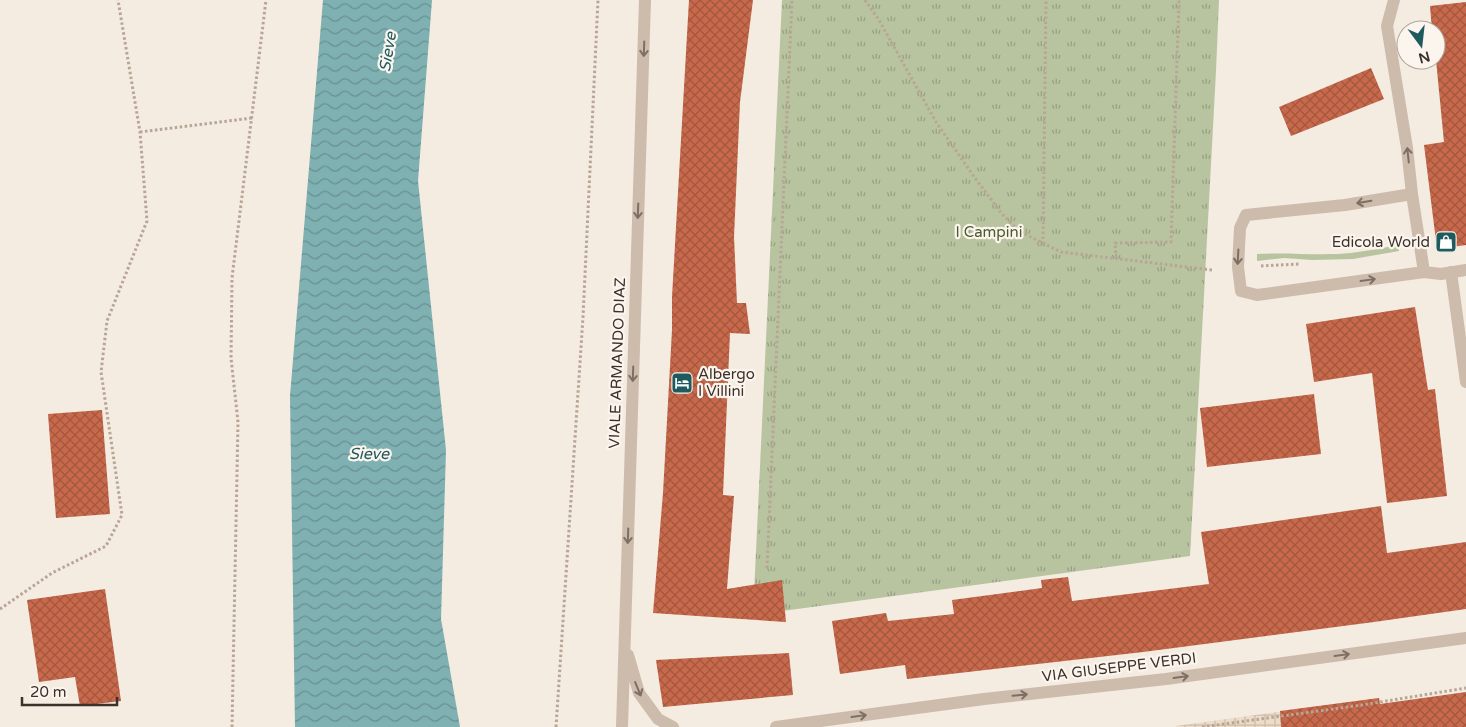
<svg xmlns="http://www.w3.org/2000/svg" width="1466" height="727" viewBox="0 0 1466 727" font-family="'Varela Round',sans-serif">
<defs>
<pattern id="park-tufts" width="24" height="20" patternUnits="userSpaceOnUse" patternTransform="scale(1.25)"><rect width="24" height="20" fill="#b8c4a0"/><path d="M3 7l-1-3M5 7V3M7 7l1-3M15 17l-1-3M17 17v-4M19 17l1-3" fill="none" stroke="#97a083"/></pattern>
<pattern id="plaza-grid" width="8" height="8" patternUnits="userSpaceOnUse" patternTransform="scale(1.25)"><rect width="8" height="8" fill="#ecdcc8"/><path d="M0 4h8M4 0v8" fill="none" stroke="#cbbdac"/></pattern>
<pattern id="water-waves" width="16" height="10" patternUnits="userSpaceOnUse" patternTransform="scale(1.25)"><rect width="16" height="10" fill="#7fb0b2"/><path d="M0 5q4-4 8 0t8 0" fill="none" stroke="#699091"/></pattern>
<pattern id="building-cross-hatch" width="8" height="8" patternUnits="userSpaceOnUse" patternTransform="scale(1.25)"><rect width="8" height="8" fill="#c8694b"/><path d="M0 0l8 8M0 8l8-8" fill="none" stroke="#a4573f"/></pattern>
</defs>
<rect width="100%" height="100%" fill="#f4ebe1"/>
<path fill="#b8c4a0" d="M 1398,245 L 1399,251 L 1353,259 L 1312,260 L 1284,258 L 1257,261 L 1257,254 C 1288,252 1320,256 1351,253 C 1367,251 1383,248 1398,245 Z"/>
<path fill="url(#park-tufts)" d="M 782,0 L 1219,0 L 1216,71 L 1190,556 L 753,615 Z"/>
<path fill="url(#plaza-grid)" d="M 1379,698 L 1380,704 L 1373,706 L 1356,727 L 1176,727 L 1176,726 Z"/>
<path fill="url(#water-waves)" d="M 323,0 L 432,0 L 418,181 L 446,450 L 441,619 L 460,727 L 295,727 L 290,396 Z"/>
<path fill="url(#building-cross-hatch)" d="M 689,0 L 753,0 L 740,102 L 734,237 L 737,303 L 746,303 L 750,334 L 730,333 L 723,495 L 734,496 L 727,589 L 782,580 L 786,622 L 653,613 L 663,493 L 672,330 L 672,297 Z
M 1466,2 L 1466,245 L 1437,249 L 1424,145 L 1444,142 L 1436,60 L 1436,30 L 1432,30 L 1430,6 Z
M 1371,68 L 1384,99 L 1291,136 L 1279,107 Z
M 1415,307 L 1428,390 L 1435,389 L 1447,496 L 1387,503 L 1372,373 L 1314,382 L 1306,324 Z
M 1314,394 L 1321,454 L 1207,467 L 1200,408 Z
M 102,410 L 110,514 L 56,518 L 48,414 Z
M 1381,506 L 1387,553 L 1466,542 L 1466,609 L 1374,622 L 1143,652 L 907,679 L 905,665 L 840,674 L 832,621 L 886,613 L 888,621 L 954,614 L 952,600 L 1042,588 L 1041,580 L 1068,577 L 1072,601 L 1209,584 L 1201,532 Z
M 105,589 L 121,701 L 80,706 L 75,677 L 39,682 L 27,600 Z
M 789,653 L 793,695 L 663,707 L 656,660 Z
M 1466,692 L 1466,727 L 1281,727 L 1280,711 L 1379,698 L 1380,704 Z"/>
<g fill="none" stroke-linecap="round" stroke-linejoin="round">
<path stroke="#b9a596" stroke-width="3" stroke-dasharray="2.5 2.5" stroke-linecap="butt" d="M 865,0 L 879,20 L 936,122 L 975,178 L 1002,214 L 1019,231 L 1061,252 L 1212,270
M 140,132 L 252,118
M 1043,244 L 1046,0
M 1116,258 L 1115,243 L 1171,242 L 1179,0
M 1261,266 L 1299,264
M 767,568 L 792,0
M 0,609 L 52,573 L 106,546 L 122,515 L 101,372 L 107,321 L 147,221 L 140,132 L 118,0
M 232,727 L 238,422 L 231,358 L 232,278 L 266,0
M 556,727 L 583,317 L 598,0
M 1202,727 L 1362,705 L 1466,688"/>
<path stroke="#cdbbac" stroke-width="12" d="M 1451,272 L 1466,382"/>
<path stroke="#cdbbac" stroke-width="12" d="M 1394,0 L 1387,26 L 1407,148 L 1412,194 L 1424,272
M 1412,194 L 1345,205 L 1246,215 L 1240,228 L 1238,267 L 1241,291 L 1257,295 L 1424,272 L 1441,274 L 1466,270"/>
<path stroke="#cdbbac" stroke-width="12" d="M 628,655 L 639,693 L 658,719 L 673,727
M 622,727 L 645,0
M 776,727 L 984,699 L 1166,679 L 1466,638"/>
</g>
<defs><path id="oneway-shaft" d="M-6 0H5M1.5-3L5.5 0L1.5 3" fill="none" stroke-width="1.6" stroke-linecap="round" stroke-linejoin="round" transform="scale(1.25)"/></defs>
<g stroke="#7d6f65">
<use href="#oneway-shaft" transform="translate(644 49) rotate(92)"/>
<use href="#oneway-shaft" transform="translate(1408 155) rotate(-96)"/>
<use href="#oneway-shaft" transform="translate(1364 202) rotate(171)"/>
<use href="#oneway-shaft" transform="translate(638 211) rotate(92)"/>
<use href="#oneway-shaft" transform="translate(1238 257) rotate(93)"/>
<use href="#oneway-shaft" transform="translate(1368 280) rotate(-8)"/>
<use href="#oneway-shaft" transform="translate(633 374) rotate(92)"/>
<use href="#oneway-shaft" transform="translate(628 536) rotate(92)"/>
<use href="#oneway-shaft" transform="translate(1342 655) rotate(-8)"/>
<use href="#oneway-shaft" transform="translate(1181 677) rotate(-8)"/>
<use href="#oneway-shaft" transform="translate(638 689) rotate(68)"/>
<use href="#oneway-shaft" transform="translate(1020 695) rotate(-6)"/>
<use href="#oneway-shaft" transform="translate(859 716) rotate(-8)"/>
</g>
<defs>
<g id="shop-square" transform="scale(1.125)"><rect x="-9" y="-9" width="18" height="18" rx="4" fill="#1f5a5e" stroke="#fbf5ee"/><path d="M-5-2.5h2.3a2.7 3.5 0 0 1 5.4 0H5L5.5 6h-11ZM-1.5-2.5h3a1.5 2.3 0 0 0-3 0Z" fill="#fff"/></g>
<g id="hotel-square" transform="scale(1.125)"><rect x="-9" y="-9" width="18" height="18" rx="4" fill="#1f5a5e" stroke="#fbf5ee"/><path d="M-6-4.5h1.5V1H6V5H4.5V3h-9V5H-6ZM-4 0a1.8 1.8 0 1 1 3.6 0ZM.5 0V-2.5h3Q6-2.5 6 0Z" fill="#fff"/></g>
</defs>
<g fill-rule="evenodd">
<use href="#shop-square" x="1446" y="242"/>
<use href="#hotel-square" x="682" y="383"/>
</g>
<g text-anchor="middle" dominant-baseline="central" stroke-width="4.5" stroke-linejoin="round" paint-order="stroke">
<g font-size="15" fill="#4a5a2e" stroke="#fbf5ee">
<text x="989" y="232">I Campini</text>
</g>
<g font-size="15" fill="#3b302b" stroke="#fbf5ee" text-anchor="end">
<text x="1430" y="242">Edicola World</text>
<text x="698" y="374" text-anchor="start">Albergo<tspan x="698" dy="17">I Villini</tspan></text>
</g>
<g font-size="15" fill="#3b302b" stroke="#fbf5ee">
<text transform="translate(617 363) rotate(-88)">VIALE ARMANDO DIAZ</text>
<text transform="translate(1119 667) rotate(-7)">VIA GIUSEPPE VERDI</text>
</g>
<g font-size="16" font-style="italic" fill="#1f5a5e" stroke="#fbf5ee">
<text transform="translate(388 52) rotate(-81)">Sieve</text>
<text x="369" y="454">Sieve</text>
</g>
</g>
<g transform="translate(1421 45) rotate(165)"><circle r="24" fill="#fbf5ee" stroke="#aea6a0"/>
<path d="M0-4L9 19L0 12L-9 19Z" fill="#1f5a5e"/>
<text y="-8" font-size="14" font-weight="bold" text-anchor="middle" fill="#3b302b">N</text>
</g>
<path d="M22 697v8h95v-8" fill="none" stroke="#3b302b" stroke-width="2.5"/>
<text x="30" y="697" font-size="15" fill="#3b302b" stroke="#fbf5ee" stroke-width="4" paint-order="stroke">20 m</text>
</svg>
